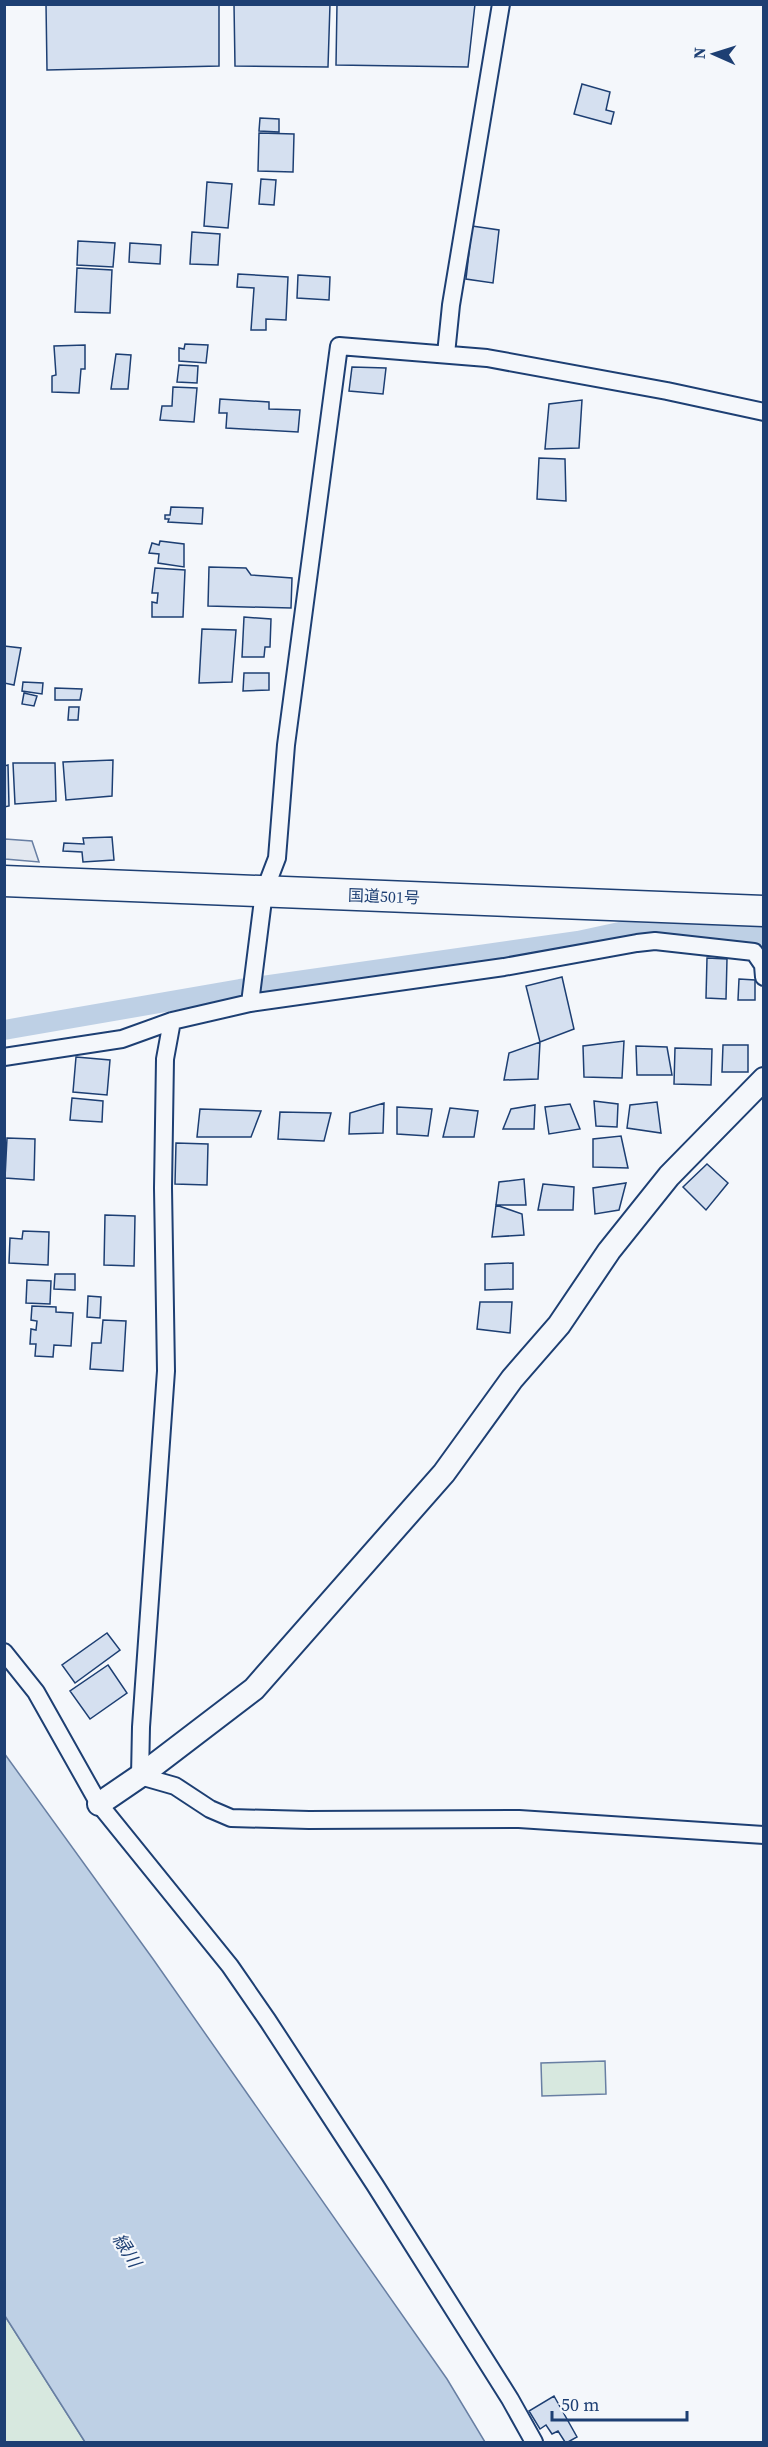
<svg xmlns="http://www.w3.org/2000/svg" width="768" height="2447" viewBox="0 0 768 2447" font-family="'Source Serif 4','Noto Sans JP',serif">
<rect width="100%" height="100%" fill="#f4f7fb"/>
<path fill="#d7e8df" stroke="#687fa3" stroke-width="1.5" d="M 605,2061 L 606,2094 L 542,2096 L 541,2063 Z
M 5,2316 L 85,2442 L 5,2442 Z"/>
<path fill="#e3e8f0" stroke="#687fa3" stroke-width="1.5" d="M 5,839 L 32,841 L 39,862 L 5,859 Z"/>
<path fill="#bed0e5" stroke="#687fa3" stroke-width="1.5" d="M 4,1753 L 153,1959 L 447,2379 L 485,2442 L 85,2442 L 5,2316 Z"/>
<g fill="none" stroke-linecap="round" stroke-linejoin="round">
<path stroke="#bed0e5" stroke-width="20" d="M 4,1030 L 240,989 L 578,941 L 638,928 L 764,935"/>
</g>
<path fill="#d5e0f0" stroke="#1d3f73" stroke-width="1.5" d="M 46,4 L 219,4 L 219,66 L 47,70 Z
M 234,4 L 330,4 L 328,67 L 235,66 Z
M 337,4 L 475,4 L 468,67 L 336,65 Z
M 582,84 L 610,92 L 606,110 L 614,112 L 611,124 L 574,114 Z
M 260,118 L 279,119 L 279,132 L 259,131 Z
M 259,133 L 294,134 L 293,172 L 258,171 Z
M 261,179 L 276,180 L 274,205 L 259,204 Z
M 207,182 L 232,184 L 228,228 L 204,226 Z
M 472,226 L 499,230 L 493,283 L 466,279 Z
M 192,232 L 220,234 L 218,265 L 190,264 Z
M 78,241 L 115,243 L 113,267 L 77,265 Z
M 130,243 L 161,245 L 160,264 L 129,262 Z
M 77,268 L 112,270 L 110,313 L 75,312 Z
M 238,274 L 288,277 L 286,320 L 266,319 L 266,330 L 251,330 L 254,288 L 237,287 Z
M 298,275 L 330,277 L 329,300 L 297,298 Z
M 185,344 L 208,345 L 206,363 L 179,361 L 179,348 L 184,349 Z
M 85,345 L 85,369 L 81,369 L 79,393 L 52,392 L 52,376 L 56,375 L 54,346 Z
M 116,354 L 131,355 L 128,389 L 111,389 Z
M 179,365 L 198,366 L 197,383 L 177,382 Z
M 352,367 L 386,368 L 383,394 L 349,391 Z
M 173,387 L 197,388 L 194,422 L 160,420 L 162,406 L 172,406 Z
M 220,399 L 269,402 L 269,409 L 300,410 L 298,432 L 226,428 L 227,413 L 219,413 Z
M 582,400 L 579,448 L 545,449 L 549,404 Z
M 539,458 L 565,459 L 566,501 L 537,499 Z
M 171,507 L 203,508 L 202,524 L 168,522 L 169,519 L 165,519 L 165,515 L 170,515 Z
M 160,541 L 184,544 L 184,567 L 158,563 L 159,554 L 149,553 L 152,543 L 159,545 Z
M 209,567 L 246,568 L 251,575 L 292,578 L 291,608 L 208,606 Z
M 155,568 L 185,570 L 183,617 L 152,617 L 152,602 L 157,603 L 158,593 L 152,593 Z
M 244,617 L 271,619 L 270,647 L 265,647 L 264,657 L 242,657 Z
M 202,629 L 236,630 L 232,682 L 199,683 Z
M 4,646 L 21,648 L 14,685 L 4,683 Z
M 244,673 L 269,673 L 269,690 L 243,691 Z
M 23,682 L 43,683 L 42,694 L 22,691 Z
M 55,688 L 82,689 L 80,700 L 55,700 Z
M 24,693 L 37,696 L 34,706 L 22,704 Z
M 69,707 L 79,707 L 78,720 L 68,720 Z
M 113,760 L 112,796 L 66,800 L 63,762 Z
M 13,763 L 55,763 L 56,801 L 15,804 Z
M 8,765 L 9,806 L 4,807 L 4,766 Z
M 112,837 L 114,860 L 83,862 L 82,852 L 63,851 L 64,843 L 84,844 L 83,838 Z
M 707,958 L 727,959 L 726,999 L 706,998 Z
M 562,977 L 574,1029 L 540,1042 L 526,986 Z
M 739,979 L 755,980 L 755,1000 L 738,1000 Z
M 624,1041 L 622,1078 L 584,1077 L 583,1046 Z
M 540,1042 L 538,1079 L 504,1080 L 509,1053 Z
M 723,1045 L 748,1045 L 748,1072 L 722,1072 Z
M 636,1046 L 667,1047 L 672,1075 L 637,1075 Z
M 675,1048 L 712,1049 L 711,1085 L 674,1084 Z
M 76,1057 L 110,1060 L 107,1095 L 73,1092 Z
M 72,1098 L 103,1101 L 102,1122 L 70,1120 Z
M 594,1101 L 618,1104 L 617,1127 L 596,1126 Z
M 657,1102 L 661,1133 L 627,1128 L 630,1105 Z
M 384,1103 L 383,1133 L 349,1134 L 350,1113 Z
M 570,1104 L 580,1129 L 549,1134 L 545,1107 Z
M 535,1105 L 534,1129 L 503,1129 L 511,1109 Z
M 397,1107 L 432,1109 L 428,1136 L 397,1134 Z
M 450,1108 L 478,1111 L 474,1137 L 443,1137 Z
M 200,1109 L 261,1111 L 251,1137 L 197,1137 Z
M 280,1112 L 331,1113 L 324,1141 L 278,1139 Z
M 621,1136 L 628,1168 L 593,1167 L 593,1139 Z
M 7,1138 L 35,1139 L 34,1180 L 5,1178 Z
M 176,1143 L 208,1144 L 207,1185 L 175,1184 Z
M 707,1164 L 728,1183 L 706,1210 L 683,1187 Z
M 524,1179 L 526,1205 L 496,1205 L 499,1182 Z
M 626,1183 L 619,1210 L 595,1214 L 593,1188 Z
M 543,1184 L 574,1187 L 573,1210 L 538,1210 Z
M 496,1205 L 522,1214 L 524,1235 L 492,1237 Z
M 105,1215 L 135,1216 L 134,1266 L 104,1265 Z
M 23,1231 L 49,1232 L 48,1265 L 9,1263 L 10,1238 L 22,1239 Z
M 513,1263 L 513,1289 L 485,1290 L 485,1264 Z
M 55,1274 L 75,1274 L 75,1290 L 54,1289 Z
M 27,1280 L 51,1281 L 50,1304 L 26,1303 Z
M 88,1296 L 101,1297 L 100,1318 L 87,1317 Z
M 480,1302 L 512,1302 L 510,1333 L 477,1329 Z
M 32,1306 L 56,1307 L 56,1312 L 73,1313 L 71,1346 L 54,1345 L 53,1357 L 35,1356 L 36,1344 L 30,1344 L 31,1329 L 36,1330 L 37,1321 L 31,1320 Z
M 103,1320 L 126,1321 L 123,1371 L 90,1369 L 92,1343 L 101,1343 Z
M 107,1633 L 120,1650 L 75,1683 L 62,1665 Z
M 108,1665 L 127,1693 L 90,1719 L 70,1691 Z
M 554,2396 L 577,2437 L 568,2442 L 565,2442 L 558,2431 L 552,2434 L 546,2425 L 540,2429 L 529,2411 Z"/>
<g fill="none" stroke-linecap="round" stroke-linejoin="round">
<g stroke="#1d3f73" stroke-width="20">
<path id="street" d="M 446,354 L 451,305 L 501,4
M 250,1003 L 264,892 L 277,858 L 286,745 L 339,346 L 487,358 L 667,391 L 764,412
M 172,1021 L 165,1059 L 163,1188 L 166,1371 L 141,1727 L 140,1776 L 175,1786 L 210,1809 L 231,1818 L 309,1820 L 519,1819 L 764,1835
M 4,1057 L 122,1039 L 172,1021 L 250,1003 L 504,967 L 637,943 L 655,941 L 754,952 L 763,965 L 764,977
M 4,1652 L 36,1692 L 99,1804 L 230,1966 L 268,2021 L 375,2185 L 510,2399 L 534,2442"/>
</g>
<g stroke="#1d3f73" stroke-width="26">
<path id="secondary" d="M 99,1804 L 140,1776 L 254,1689 L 444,1473 L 512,1379 L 559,1325 L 609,1251 L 669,1176 L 764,1079"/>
</g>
<g stroke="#1d3f73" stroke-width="33">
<path id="highway" d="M 4,881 L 764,911"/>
</g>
<use href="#street" stroke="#f4f7fb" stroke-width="16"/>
<use href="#secondary" stroke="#f4f7fb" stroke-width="22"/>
<use href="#highway" stroke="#f4f7fb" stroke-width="30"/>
</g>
<g text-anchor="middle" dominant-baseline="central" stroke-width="4.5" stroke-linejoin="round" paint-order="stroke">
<g font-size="16" fill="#1d3f73" stroke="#f4f7fb">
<text transform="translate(384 896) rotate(2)">国道501号</text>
</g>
<g font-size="18" font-style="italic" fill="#1d3f73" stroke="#f4f7fb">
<text transform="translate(127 2250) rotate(58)">緑川</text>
</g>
</g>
<rect width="768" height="2447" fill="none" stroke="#1d3f73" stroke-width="12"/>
<g transform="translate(714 54) rotate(273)" stroke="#f4f7fb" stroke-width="4.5" paint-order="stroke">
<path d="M0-4.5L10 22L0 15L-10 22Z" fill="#1d3f73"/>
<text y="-9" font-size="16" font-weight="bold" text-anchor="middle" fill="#1d3f73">N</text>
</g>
<path d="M552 2411v9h135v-9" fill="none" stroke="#1d3f73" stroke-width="3"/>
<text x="561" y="2411" font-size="18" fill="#1d3f73" stroke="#f4f7fb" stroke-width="4.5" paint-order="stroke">50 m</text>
</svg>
